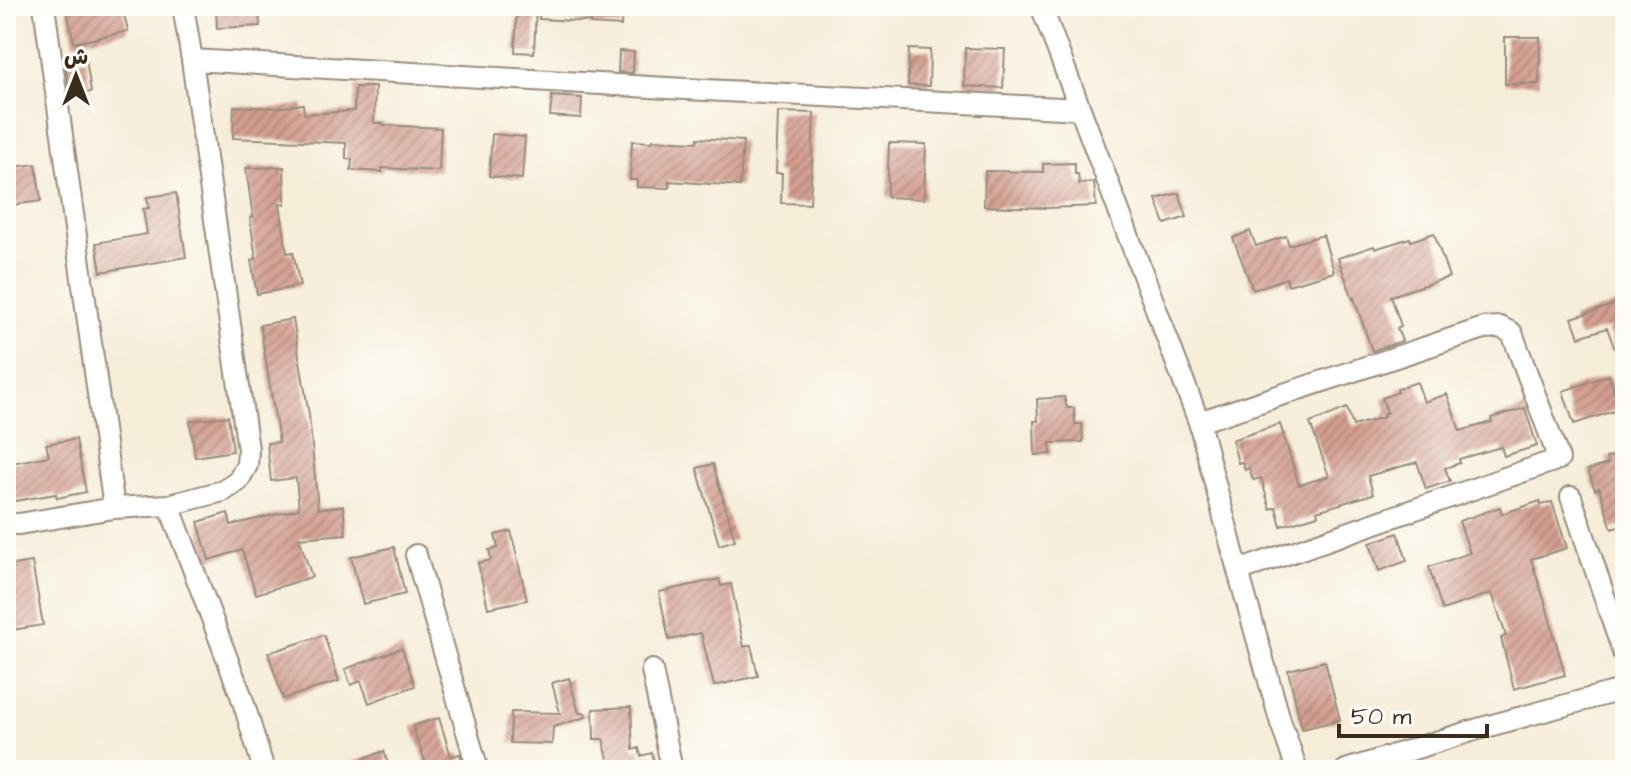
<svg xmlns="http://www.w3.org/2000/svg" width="1631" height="776" viewBox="0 0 1631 776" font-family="'Architects Daughter','Playpen Sans Arabic',sans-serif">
<defs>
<pattern id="building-hatch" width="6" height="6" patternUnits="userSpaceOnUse" patternTransform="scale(2)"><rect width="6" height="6" fill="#d39e90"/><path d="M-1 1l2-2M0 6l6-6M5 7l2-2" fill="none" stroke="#ac8175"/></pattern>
</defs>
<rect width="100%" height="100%" fill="#fdfcf7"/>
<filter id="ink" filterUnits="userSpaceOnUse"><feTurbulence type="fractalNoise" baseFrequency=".0125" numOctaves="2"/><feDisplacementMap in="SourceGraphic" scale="16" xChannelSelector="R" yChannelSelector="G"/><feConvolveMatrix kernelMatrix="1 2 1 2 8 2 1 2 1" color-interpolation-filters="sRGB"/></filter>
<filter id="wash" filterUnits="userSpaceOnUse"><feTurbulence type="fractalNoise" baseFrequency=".006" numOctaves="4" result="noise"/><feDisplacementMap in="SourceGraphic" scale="32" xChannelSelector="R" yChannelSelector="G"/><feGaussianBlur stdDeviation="1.8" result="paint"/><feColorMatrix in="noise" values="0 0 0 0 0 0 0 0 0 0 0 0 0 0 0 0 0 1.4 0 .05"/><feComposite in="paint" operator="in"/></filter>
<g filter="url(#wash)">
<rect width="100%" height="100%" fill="#f6edd9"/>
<g id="blocks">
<path fill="url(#building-hatch)" d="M 66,6 L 122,6 L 128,31 L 74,43 Z
M 216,6 L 259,6 L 260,26 L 217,28 Z
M 517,6 L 536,6 L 534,53 L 515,52 Z
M 540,6 L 622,6 L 621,26 L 590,24 L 591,22 L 539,19 Z
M 1505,37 L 1540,37 L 1539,84 L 1505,84 Z
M 965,48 L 1005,49 L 1003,88 L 964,86 Z
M 909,49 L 930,50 L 929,86 L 908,85 Z
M 619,51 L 634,52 L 633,73 L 618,72 Z
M 86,59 L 91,92 L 70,95 L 65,63 Z
M 355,87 L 375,87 L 374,123 L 383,123 L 383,125 L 441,128 L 439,171 L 382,168 L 382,172 L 351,170 L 352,159 L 346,159 L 346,143 L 233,138 L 234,106 L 277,108 L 303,104 L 304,114 L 354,111 Z
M 552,96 L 582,98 L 581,118 L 550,116 Z
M 778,112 L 814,113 L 810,204 L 781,203 L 782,173 L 776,173 Z
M 492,134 L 525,137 L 522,179 L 489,176 Z
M 698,138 L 743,141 L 740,186 L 669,181 L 669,188 L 637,187 L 637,180 L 630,180 L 632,141 L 652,142 L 652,140 L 697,142 Z
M 889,143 L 926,144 L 924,199 L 887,197 Z
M 1075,163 L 1075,174 L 1078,174 L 1079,184 L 1094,182 L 1096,206 L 1046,208 L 984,206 L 985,171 L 1043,172 L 1043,164 Z
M 36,164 L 41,201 L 6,206 L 6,168 Z
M 284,167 L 285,204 L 280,204 L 287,253 L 293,252 L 300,286 L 257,294 L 251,260 L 256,259 L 250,218 L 253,217 L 246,168 Z
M 176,193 L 186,257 L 101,272 L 96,243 L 147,234 L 143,209 L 149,208 L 147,197 Z
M 1179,193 L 1187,217 L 1165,224 L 1156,199 Z
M 1250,231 L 1256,246 L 1286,236 L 1289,245 L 1323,235 L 1334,272 L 1288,285 L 1286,278 L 1253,290 L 1233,238 Z
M 1434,233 L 1449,277 L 1391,296 L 1401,326 L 1397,328 L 1402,341 L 1372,351 L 1354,298 L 1353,299 L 1338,258 L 1374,246 L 1375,249 L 1410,238 L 1411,241 Z
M 1625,301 L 1625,371 L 1623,371 L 1607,328 L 1579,337 L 1572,318 Z
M 293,319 L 309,415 L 318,509 L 343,506 L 346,534 L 299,538 L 312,577 L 256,594 L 242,550 L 209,560 L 198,522 L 228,513 L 231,525 L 299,509 L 296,478 L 271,481 L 267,443 L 279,442 L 260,325 Z
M 1609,375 L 1620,409 L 1574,424 L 1563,391 Z
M 1417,382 L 1424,402 L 1447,394 L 1460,431 L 1492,422 L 1491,418 L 1525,408 L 1537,446 L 1504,456 L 1501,447 L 1459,459 L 1460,463 L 1445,468 L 1450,481 L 1426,489 L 1417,462 L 1368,476 L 1373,494 L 1317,511 L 1318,515 L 1281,526 L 1276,507 L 1270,509 L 1261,478 L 1253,480 L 1249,468 L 1245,470 L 1242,462 L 1238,463 L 1232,440 L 1280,424 L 1299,485 L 1329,476 L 1310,423 L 1347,408 L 1353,426 L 1384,417 L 1383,414 L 1387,412 L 1382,398 L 1398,392 L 1397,389 Z
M 1064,397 L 1067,408 L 1074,408 L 1075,424 L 1082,424 L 1083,442 L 1050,443 L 1051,454 L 1035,455 L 1034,421 L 1038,421 L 1037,399 Z
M 228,416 L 233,451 L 195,457 L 190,421 Z
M 76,439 L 86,492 L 57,498 L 56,494 L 9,502 L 6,486 L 6,464 L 49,456 L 46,444 Z
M 1625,452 L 1625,525 L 1612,529 L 1599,488 L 1595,490 L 1588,470 L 1608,464 L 1606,458 Z
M 713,464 L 735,540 L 719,545 L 697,468 Z
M 1540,501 L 1541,505 L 1552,502 L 1567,548 L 1531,559 L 1545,602 L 1565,675 L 1514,689 L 1501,638 L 1506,636 L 1492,593 L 1442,610 L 1429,567 L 1470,553 L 1459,521 L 1500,507 L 1502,514 Z
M 511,531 L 527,600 L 488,608 L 478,563 L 491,560 L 489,550 L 498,548 L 495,535 Z
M 1398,533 L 1407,561 L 1379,571 L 1370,543 Z
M 394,547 L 405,594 L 363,604 L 351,557 Z
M 32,562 L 43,625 L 6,631 L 6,566 Z
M 719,579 L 721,586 L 731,584 L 744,647 L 751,645 L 758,676 L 714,686 L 701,633 L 669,640 L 659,592 Z
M 324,635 L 339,681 L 283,699 L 268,653 Z
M 402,648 L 415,686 L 369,703 L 361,681 L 351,685 L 345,669 Z
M 1325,661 L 1340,720 L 1302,729 L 1288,670 Z
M 569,678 L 579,713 L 585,713 L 586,717 L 553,727 L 552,744 L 510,743 L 511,712 L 560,713 L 552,683 Z
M 631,707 L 633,750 L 639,748 L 641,756 L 652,753 L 656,770 L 607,770 L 607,764 L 609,763 L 603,739 L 594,739 L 593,709 Z
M 439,718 L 451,756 L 460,754 L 464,770 L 419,770 L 419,766 L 426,764 L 412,726 Z
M 384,751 L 390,770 L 337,770 L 337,768 Z"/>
</g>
</g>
<g filter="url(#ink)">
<use href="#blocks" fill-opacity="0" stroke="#988c7c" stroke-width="2"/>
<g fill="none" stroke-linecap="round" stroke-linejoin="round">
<g stroke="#988c7c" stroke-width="24">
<path id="minor" d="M 44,6 L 114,508
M 1041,6 L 1199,422 L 1238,571 L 1280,720 L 1297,770
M 192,60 L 667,88 L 1080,109
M 1199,422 L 1484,328 L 1500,327 L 1512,333 L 1559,459 L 1238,571
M 1571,497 L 1625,658
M 169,505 L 242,698 L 264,770
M 6,524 L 19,524 L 114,508 L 169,505 L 223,491 L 238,481 L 247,465 L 248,449 L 192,60 L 183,6
M 416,555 L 478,770
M 652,670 L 672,770
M 1346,770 L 1478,729 L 1625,689"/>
</g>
<use href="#minor" stroke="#fff" stroke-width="20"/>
</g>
</g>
<rect width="1631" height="776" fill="none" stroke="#fdfcf7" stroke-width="32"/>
<g transform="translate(76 76)" stroke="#fdfcf7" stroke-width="6" paint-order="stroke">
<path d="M0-6L14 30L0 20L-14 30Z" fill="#3b2a1e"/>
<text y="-12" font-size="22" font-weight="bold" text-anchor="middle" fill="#3b2a1e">ش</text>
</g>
<path d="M1339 724v12h148v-12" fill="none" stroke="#3b2a1e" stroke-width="4"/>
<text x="1351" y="724" font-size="24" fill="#3b2a1e" stroke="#fdfcf7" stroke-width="6" paint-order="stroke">50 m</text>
</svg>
